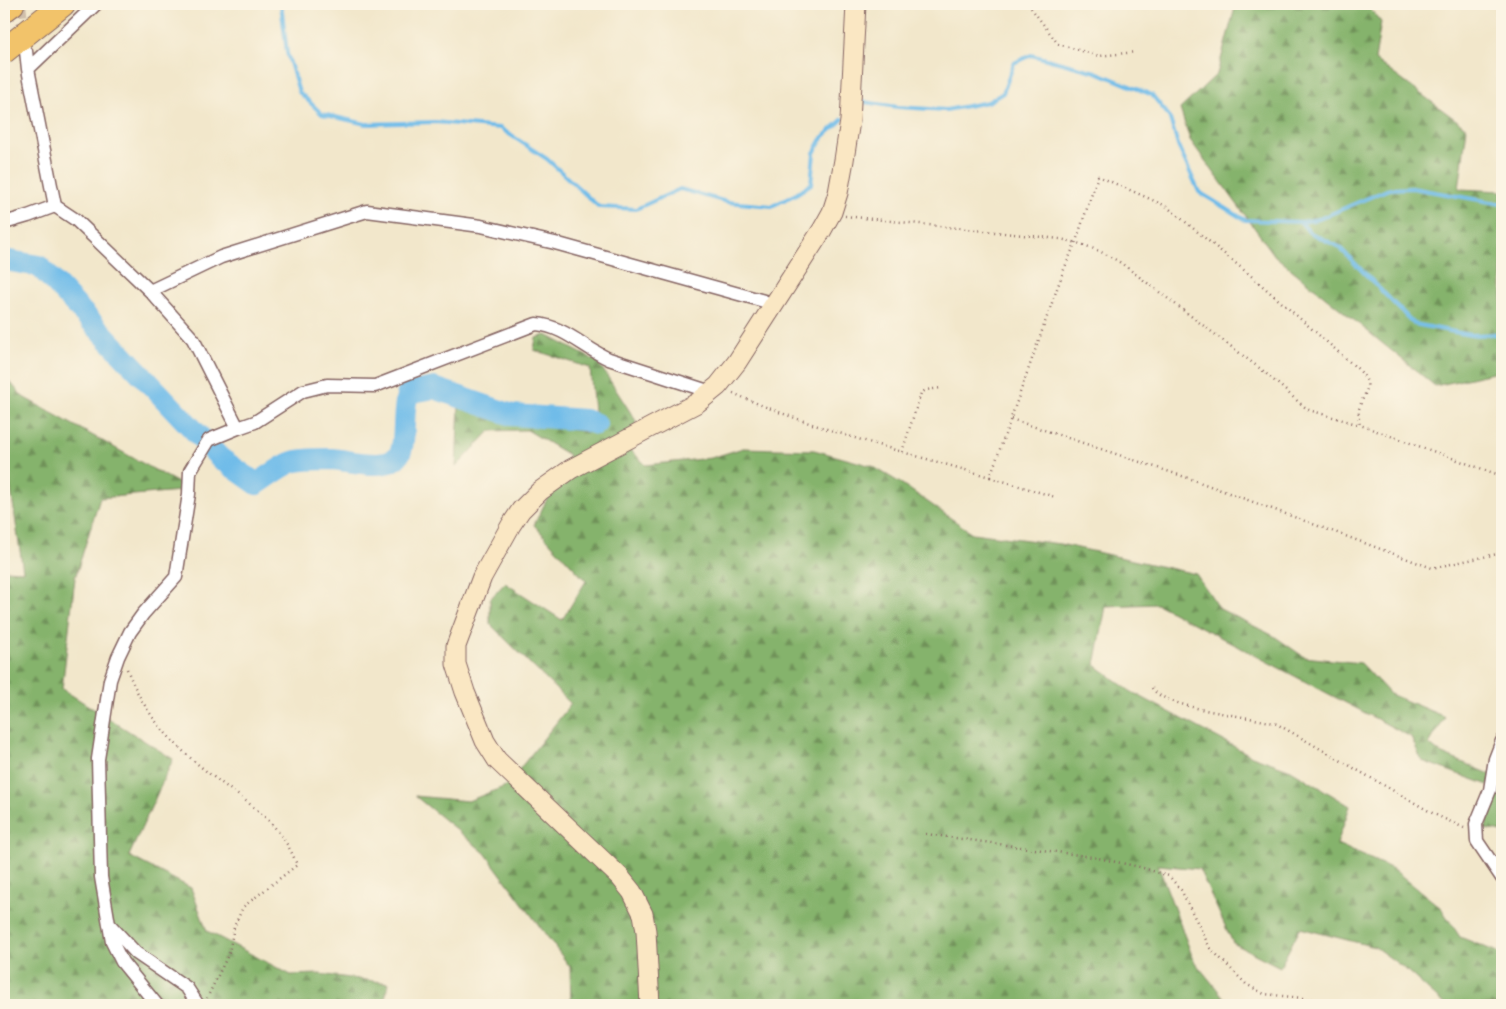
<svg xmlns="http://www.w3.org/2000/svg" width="1506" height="1009" viewBox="0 0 1506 1009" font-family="'Libre Caslon Text',serif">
<defs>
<pattern id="forest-firs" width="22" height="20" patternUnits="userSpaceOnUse" patternTransform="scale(1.25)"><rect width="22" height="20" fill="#85b36c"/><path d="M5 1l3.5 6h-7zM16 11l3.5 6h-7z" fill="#6f9159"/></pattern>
</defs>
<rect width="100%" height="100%" fill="#fcf5e5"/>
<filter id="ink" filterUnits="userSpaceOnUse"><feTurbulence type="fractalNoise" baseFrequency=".02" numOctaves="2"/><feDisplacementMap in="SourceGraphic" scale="10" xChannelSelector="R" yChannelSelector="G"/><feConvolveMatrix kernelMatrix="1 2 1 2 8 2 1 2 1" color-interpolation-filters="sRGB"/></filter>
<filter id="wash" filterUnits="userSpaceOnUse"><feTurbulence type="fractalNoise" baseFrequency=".0096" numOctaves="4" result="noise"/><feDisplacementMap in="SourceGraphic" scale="20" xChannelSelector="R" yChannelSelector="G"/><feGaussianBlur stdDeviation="1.12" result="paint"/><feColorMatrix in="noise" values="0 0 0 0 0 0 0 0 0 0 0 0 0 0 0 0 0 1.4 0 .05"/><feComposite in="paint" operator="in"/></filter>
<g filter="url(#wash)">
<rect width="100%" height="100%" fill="#f2e7cb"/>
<path fill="url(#forest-firs)" stroke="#68694c" d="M 1236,4 L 1366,4 L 1381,22 L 1375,60 L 1467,128 L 1459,189 L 1502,191 L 1502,371 L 1435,386 L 1275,256 L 1190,140 L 1180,109 L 1217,74 Z
M 546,335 L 598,362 L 636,421 L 630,450 L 646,465 L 711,458 L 743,448 L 814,450 L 872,466 L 902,484 L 972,533 L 1060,544 L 1196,574 L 1220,609 L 1274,636 L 1304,657 L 1361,663 L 1390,694 L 1445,717 L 1429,744 L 1440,753 L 1502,779 L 1502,832 L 1485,829 L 1499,789 L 1422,761 L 1411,737 L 1157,604 L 1106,606 L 1095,665 L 1130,691 L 1252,756 L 1291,770 L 1350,806 L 1337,844 L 1393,869 L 1441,908 L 1460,937 L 1502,954 L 1502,1005 L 1445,1005 L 1404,968 L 1375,947 L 1300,928 L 1280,967 L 1233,943 L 1199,869 L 1158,865 L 1194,961 L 1230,1005 L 571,1005 L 570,967 L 485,853 L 415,796 L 468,801 L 506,786 L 571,704 L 490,624 L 490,599 L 505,583 L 562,620 L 586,581 L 534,525 L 569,455 L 527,430 L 490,431 L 456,467 L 459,404 L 513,422 L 596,433 L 590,368 L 534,350 L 536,338 Z
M 4,375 L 23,397 L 191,490 L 100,498 L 75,578 L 62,689 L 173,759 L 129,856 L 191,888 L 207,931 L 291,975 L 319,974 L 389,983 L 383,1005 L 4,1005 L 4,570 L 23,571 L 4,443 Z"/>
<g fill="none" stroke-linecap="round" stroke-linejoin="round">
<path stroke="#6fbce9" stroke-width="4" d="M 281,4 L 287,53 L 299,92 L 322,114 L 366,124 L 435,122 L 500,128 L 547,159 L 599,207 L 636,209 L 680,189 L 727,202 L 772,206 L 796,194 L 811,184 L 814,153 L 823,137 L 843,119
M 857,108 L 864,102 L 898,107 L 946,110 L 988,102 L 1003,93 L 1014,63 L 1031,55 L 1096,72 L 1152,95 L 1169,116 L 1179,148 L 1199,192 L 1245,220 L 1301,222 L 1319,219 L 1389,189 L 1412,188 L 1502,204
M 1301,222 L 1309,232 L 1339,247 L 1414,324 L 1470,335 L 1502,334"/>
<path stroke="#6fbce9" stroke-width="22" d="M 4,260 L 39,266 L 220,458 L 257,484 C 267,478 286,462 297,461 C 308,459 321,459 331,459 C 350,460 389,473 400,453 C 406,442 402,410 408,393 L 434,388 L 512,415 L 585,420 L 596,424"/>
</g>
</g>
<g filter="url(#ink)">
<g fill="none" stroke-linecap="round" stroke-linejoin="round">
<path stroke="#d0bfab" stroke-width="12" stroke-dasharray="12 6" stroke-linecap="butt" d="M 20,4 L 24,38"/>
<g stroke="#856563" stroke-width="15">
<path id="street" d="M 26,51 L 28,69 L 55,206 L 76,220 L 150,291 L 193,339 L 238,428
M 28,69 L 96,4
M 4,223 L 28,216 L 55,206
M 150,291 L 221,257 L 367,211 L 481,226 L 555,243 L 764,301 L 772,306
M 1502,741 L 1495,759 L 1490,790 L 1476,824 L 1477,841 L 1502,878
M 110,925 L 136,953 L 187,988 L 198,1005
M 157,1005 L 122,962 L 112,942 L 101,877 L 98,759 L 110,680 L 118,657 L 130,632 L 143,614 L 176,577 L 189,494 L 190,471 L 209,440 L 238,428 L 255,422 L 303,391 L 327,385 L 375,386 L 536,324 C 564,326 584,348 609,359 L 711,392"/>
</g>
<g stroke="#856563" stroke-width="21">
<path id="secondary" d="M 650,1005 L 646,931 L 643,914 L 632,892 L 620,877 L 497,760 L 485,741 L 465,692 L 456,664 L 456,646 L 482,577 L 511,525 L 521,510 L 540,491 L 571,469 L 697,403 L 718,386 L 737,362 L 822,230 L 832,212 L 838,193 L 844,160 L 850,121 L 856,4"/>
</g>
<g stroke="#856563" stroke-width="26">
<path id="highway" d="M 4,10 L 12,4
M 4,51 L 63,4"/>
</g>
<path stroke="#856563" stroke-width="2.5" stroke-dasharray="1 4" stroke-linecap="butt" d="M 1028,4 L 1058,44 L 1099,56 L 1136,52
M 845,216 L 1060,239 C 1082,243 1102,251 1121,263 L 1262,370 L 1302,405 L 1309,410 L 1360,425
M 733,393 C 815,430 904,452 990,477 L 1063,272 L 1076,241 L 1098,176 L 1166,206 L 1250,275 L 1359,370 C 1375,387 1364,391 1359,409 C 1358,414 1359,420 1360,425 L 1502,476
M 1011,419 L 1191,479 L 1432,568 L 1502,553
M 902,452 L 921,393 L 926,390 L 941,388
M 990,477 L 1055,497
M 127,669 C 145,716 172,744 211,775 C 247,803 280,820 297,865 L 243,907 L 234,927 L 229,953 L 207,998
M 1152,688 C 1164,709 1252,716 1277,724 L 1434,814 L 1464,828
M 926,834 L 1093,857 L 1140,867 L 1169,876 L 1181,890 L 1210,948 L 1246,984 L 1264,994 L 1312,999 L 1319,1005"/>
<use href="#street" stroke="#fff" stroke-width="12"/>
<use href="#secondary" stroke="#fae7c3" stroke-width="19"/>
<use href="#highway" stroke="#f2c36a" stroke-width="24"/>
</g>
</g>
<rect width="1506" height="1009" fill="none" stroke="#fcf5e5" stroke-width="20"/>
</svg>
